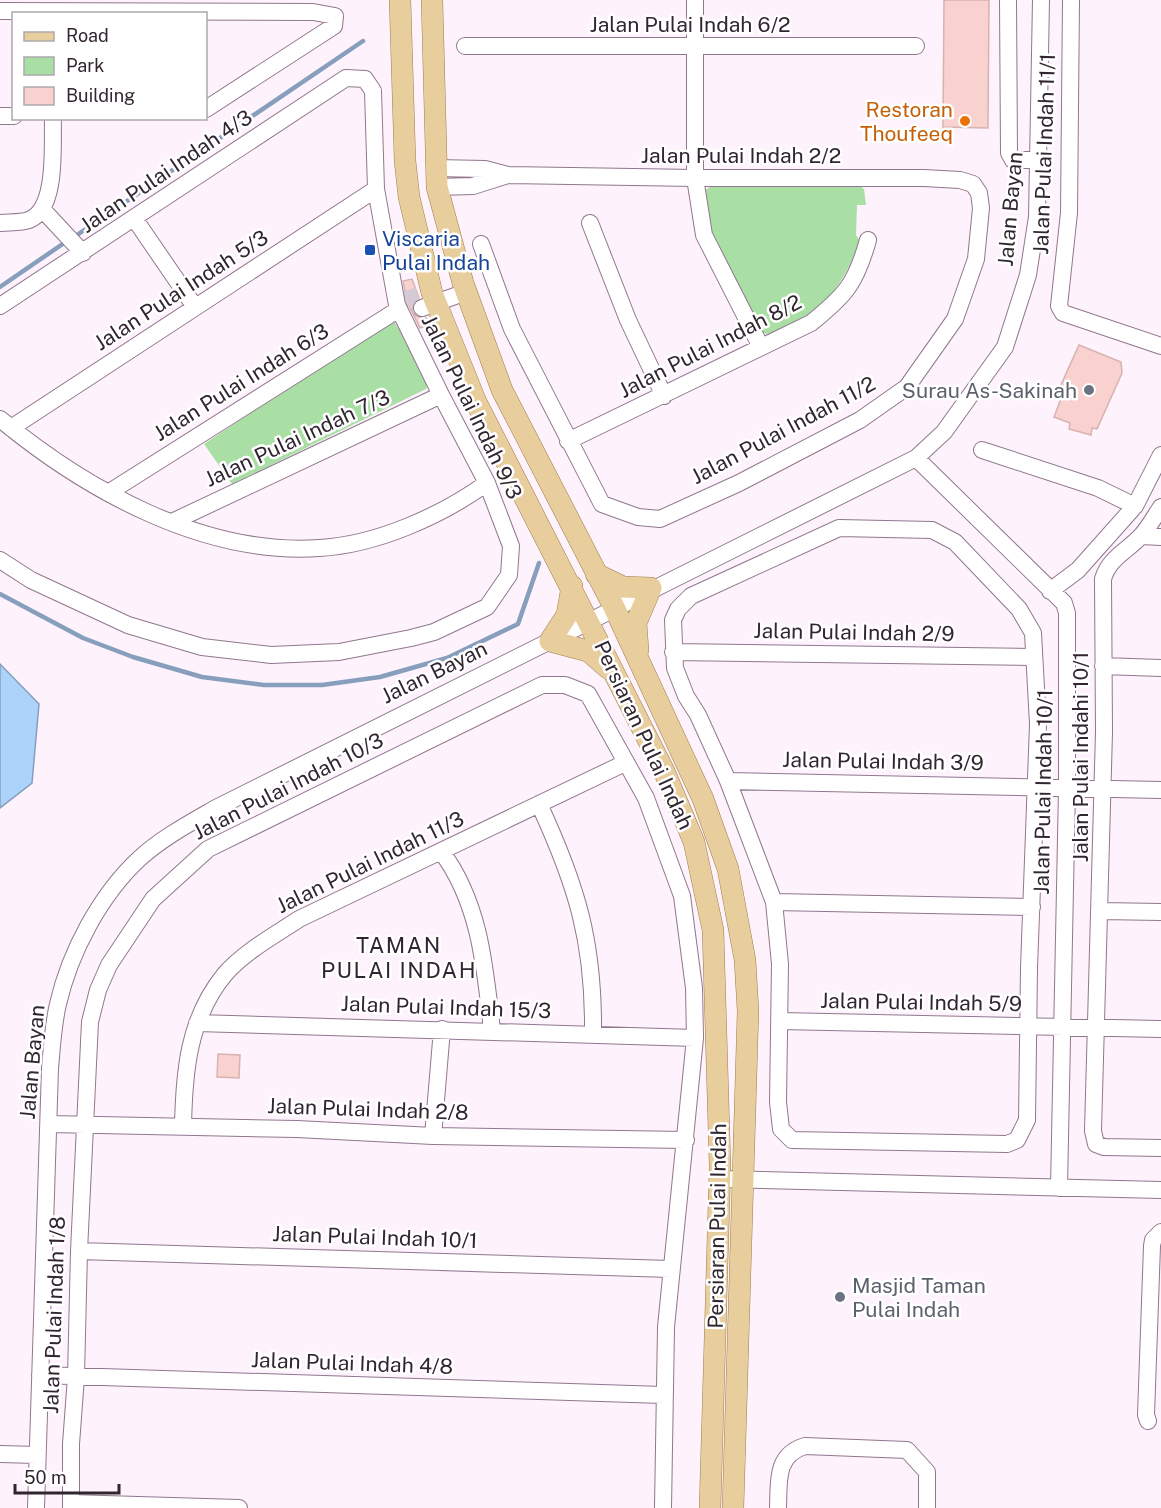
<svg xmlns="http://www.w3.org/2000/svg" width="1161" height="1508" viewBox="0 0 1161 1508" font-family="'Public Sans',sans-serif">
<rect width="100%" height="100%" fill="#fef2fc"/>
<path fill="#a9dfa4" d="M 712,186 L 860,186 L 864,189 L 866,205 L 857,205 L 856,235 L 860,241 C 849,273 829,305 798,322 C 788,328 778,329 769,335 L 760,331 L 708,227 L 703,191 Z
M 392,318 L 398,328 L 402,326 L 429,383 L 426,389 L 232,484 L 204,444 Z"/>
<path fill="#acd3f9" stroke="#879fbd" stroke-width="1.5" d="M 0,664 L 39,704 L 32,783 L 0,808 Z"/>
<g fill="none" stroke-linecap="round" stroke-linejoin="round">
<path stroke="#879fbd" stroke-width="4.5" d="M 74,237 L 363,41
M 0,287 L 67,241
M 0,594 L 83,638 L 133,657 L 202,677 L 264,685 L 322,685 L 380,677 L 447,658 L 518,624 L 539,563"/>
</g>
<path fill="#f9d2cf" stroke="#d8b2af" stroke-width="1.5" d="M 944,0 L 989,0 L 988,128 L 943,127 Z
M 412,279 L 419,298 L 414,302 L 412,311 L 416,316 L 426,318 L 428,325 L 420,328 L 407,302 L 403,281 Z
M 1079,345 L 1121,362 L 1122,373 L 1097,429 L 1092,428 L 1091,435 L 1069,429 L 1070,423 L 1054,417 L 1065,388 L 1060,387 Z
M 218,1054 L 240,1055 L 239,1078 L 217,1077 Z"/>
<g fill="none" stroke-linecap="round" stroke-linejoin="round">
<path stroke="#d5c9d3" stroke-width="16" stroke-dasharray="16 8" stroke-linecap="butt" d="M 404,300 L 418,295"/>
<g stroke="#90778e" stroke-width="18">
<path id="minor" d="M 695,0 L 695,178 L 704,235 L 761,347
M 1008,0 L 1009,153 L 1013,160 L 1038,160
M 1071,0 L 1069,213 L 1059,306 L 1063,313 L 1161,346
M 0,11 L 313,12 L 335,16 L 334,26 L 206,109
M 465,46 L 916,46
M 0,116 L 14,116
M 435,168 L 485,169 L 508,175
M 437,187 L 473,186 L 508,175 L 695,178 L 924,178 L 960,180 L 973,184 L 979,193 L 981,208 L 976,259 L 955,319 L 907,387 L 860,420 L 739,483 L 660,519 L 638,517 L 602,504 L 512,329 L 481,244
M 42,209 L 83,253
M 134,218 L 195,307
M 0,223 C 8,222 21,223 29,220 C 58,209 52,144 53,118
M 590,223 L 628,320 L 664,396
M 0,306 L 346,78 L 365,79 L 373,91 L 376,189 L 397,305 L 441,395 L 487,483 L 511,546 L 509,575 L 487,607 L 434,632 L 411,638 L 339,652 L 271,655 L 202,647 L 128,625 L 31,580 L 0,560
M 422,308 L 466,292
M 0,419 C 86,490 204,556 319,548 C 376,545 441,516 487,483
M 11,428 L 376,189
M 568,441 L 811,323 C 846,295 856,283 868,240
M 982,450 L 1098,488 L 1135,506
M 916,458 L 1064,603 L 1067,613 L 1067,788 L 1059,1188
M 108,493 L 399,309
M 1161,507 C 1155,516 1149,527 1141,536 C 1127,551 1109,558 1103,579 L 1104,732 L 1093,1131 L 1096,1144 L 1104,1147 L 1161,1148
M 172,522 L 441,395
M 839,528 L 932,530 L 955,542 L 1019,609 L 1033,633 L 1038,724 L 1029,968 L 1027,1120 L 1017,1140 L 1007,1144 L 792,1140 L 781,1129 L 778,1102 L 780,964 L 774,902 L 728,781 L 698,715 L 686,696 L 675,668 L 673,620 L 678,609 L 691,596 Z
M 1141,536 L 1161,537
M 1050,591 L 1078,570 L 1135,506 L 1161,455
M 673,652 L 1034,657
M 1103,666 L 1161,668
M 728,781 L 1161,790
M 539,804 C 577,886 594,942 593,1033
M 441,851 C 480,903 485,967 492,1030
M 774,902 L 1032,907
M 1101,911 L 1161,912
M 780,1021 L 1161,1029
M 197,1023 L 695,1038
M 49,1124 L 297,1129 L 433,1136 L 686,1140
M 183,1127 C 184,1072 188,1019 225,974 C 244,952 275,935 299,919 L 625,763
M 433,1136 L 442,1029
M 720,1179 L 1161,1190
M 79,1251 L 670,1269
M 40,1375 L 663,1395
M 1148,1421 L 1146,1415 L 1152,1246 L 1153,1240 L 1161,1232
M 0,1454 L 37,1455
M 71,1503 L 239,1508
M 36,1508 L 50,1068 C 52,1047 53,1025 58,1004 C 70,952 100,895 140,858 C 162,838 190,823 216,808 L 916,458 L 944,432 L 1005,347 L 1028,275 L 1037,217 L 1041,0
M 71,1508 L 71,1444 L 76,1377 L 79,1251 L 90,1022 L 98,990 L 109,965 L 153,899 L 208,849 L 542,685 L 565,685 L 588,694 L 646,798 L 682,896 L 694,988 L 695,1038 L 666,1327 L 663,1508
M 778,1508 C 779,1482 775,1455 805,1446 L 907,1450 L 927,1472 L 927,1508"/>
</g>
<g stroke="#9e7d4c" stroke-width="22">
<path id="major" d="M 400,0 L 405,161 L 409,197 L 432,293 L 476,402 L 664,771 L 694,842 L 713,930 L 720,1166 L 710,1508
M 432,0 L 437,187 L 463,283 L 502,390 L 614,607 L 703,799 L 728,869 L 745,960 L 748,1011 L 733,1508
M 596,574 L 623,587 L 651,588
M 572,586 L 567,615 L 550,641 L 588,651 L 609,669
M 638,650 L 636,623 L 651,588"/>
</g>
<use href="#minor" stroke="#fff" stroke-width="16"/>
<use href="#major" stroke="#e8cd9d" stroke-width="21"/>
</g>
<circle fill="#e8710a" stroke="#fff" stroke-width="2" cx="965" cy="121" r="6"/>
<rect fill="#1a4fb4" stroke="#fff" stroke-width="2" x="364" y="244" width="12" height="12" rx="3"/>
<g fill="#6b7280" stroke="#fff" stroke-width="2">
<circle cx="1089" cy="390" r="6"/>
<circle cx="840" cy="1297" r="6"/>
</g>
<g text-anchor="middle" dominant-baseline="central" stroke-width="5" stroke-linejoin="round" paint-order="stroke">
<g font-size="21" fill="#312630" stroke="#fff">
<text x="690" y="24">Jalan Pulai Indah 6/2</text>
<text transform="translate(1044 154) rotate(-88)">Jalan Pulai Indah 11/1</text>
<text x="741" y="155">Jalan Pulai Indah 2/2</text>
<text transform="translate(166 171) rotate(-34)">Jalan Pulai Indah 4/3</text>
<text transform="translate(1010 209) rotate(-85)">Jalan Bayan</text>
<text transform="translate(181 290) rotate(-33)">Jalan Pulai Indah 5/3</text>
<text transform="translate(710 346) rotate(-27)">Jalan Pulai Indah 8/2</text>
<text transform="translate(241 382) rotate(-32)">Jalan Pulai Indah 6/3</text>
<text transform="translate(472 407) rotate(64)">Jalan Pulai Indah 9/3</text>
<text transform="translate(783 430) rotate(-28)">Jalan Pulai Indah 11/2</text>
<text transform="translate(297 438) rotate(-25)">Jalan Pulai Indah 7/3</text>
<text transform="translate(854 632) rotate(1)">Jalan Pulai Indah 2/9</text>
<text transform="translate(434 672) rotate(-26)">Jalan Bayan</text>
<text transform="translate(644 735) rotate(65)">Persiaran Pulai Indah</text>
<text transform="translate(1080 757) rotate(-90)">Jalan Pulai Indahi 10/1</text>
<text transform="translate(883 761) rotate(1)">Jalan Pulai Indah 3/9</text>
<text transform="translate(288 786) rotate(-27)">Jalan Pulai Indah 10/3</text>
<text transform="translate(1043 792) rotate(-89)">Jalan Pulai Indah 10/1</text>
<text transform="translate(370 862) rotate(-26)">Jalan Pulai Indah 11/3</text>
<text transform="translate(921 1002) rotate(1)">Jalan Pulai Indah 5/9</text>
<text transform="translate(446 1007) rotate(2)">Jalan Pulai Indah 15/3</text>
<text transform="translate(32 1062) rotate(-85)">Jalan Bayan</text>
<text transform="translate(368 1109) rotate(2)">Jalan Pulai Indah 2/8</text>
<text transform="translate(717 1226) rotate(-89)">Persiaran Pulai Indah</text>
<text transform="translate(375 1237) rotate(2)">Jalan Pulai Indah 10/1</text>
<text transform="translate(54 1315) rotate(-88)">Jalan Pulai Indah 1/8</text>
<text transform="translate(352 1363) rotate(2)">Jalan Pulai Indah 4/8</text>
</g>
<g font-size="21" fill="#c56008" stroke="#fff" text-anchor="end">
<text x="953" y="109">Restoran<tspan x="953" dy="24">Thoufeeq</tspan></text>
</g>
<g font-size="21" fill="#164399" stroke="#fff" text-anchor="start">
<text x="382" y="238">Viscaria<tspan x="382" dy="24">Pulai Indah</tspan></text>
</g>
<g font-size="21" fill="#5b616d" stroke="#fff" text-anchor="end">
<text x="1077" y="390">Surau As-Sakinah</text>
<text x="852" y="1285" text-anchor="start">Masjid Taman<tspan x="852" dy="24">Pulai Indah</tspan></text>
</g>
<g font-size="22" letter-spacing="1.5" fill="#312630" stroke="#fff">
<text x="399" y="945">TAMAN<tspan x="399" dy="25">PULAI INDAH</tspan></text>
</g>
</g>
<rect x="12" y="12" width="195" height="108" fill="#ffffff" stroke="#ada8ac" stroke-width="1.5"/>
<rect x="24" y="32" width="30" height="9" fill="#e8cd9d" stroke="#ada8ac" stroke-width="1.5"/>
<text x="66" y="42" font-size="18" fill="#312630">Road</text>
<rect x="24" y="57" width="30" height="18" fill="#a9dfa4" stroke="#ada8ac" stroke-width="1.5"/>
<text x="66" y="72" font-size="18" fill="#312630">Park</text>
<rect x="24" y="87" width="30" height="18" fill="#f9d2cf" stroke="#ada8ac" stroke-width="1.5"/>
<text x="66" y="102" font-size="18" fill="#312630">Building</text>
<path d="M15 1484v9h104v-9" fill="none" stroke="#312630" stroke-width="3"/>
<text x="24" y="1484" font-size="18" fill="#312630" stroke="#ffffff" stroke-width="4.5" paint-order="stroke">50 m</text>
</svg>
